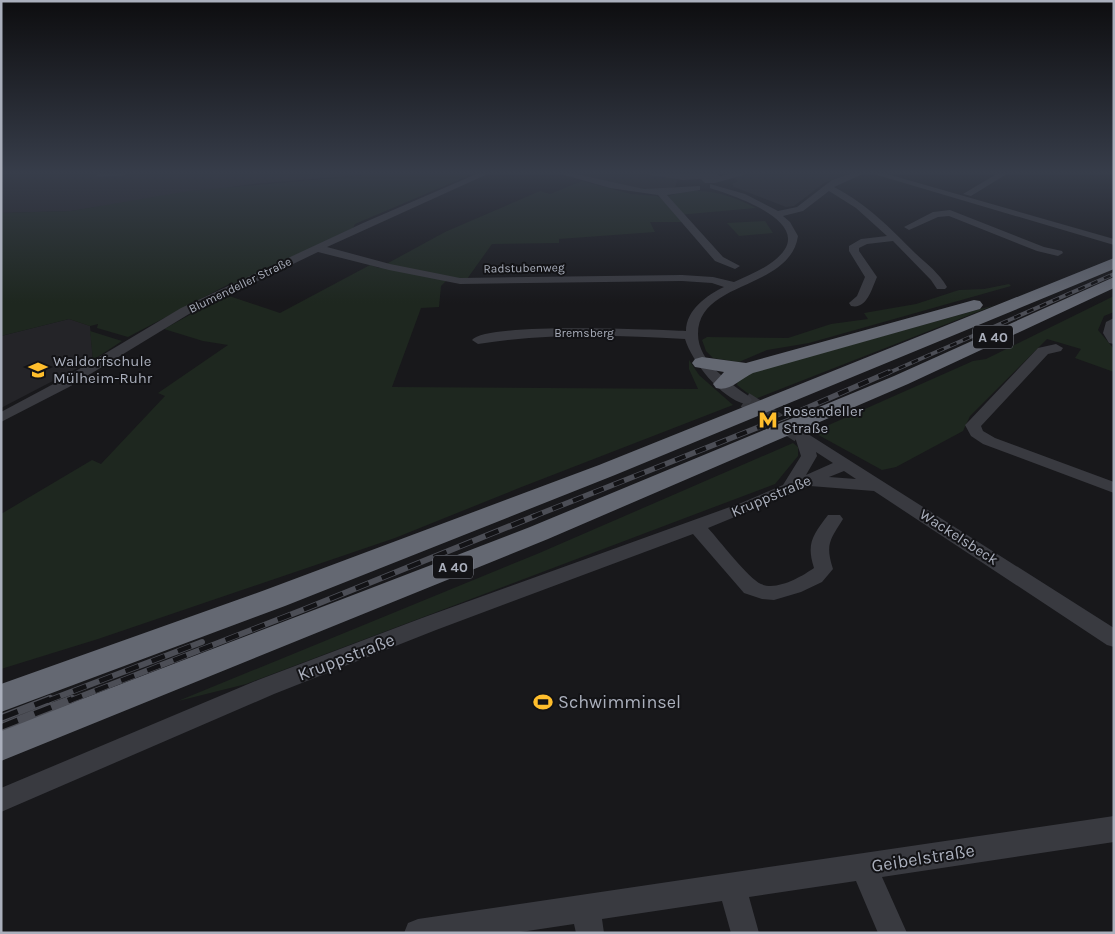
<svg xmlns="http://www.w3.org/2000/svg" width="1115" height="934" viewBox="0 0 1115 934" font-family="Karla,sans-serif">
<rect width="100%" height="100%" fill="#18181b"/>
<path fill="#242428" d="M 1,172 L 401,172 L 252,184 L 71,211 L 1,213 Z
M 566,172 L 853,172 L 824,183 L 794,206 L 786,207 L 734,187 L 732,184 L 738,181 L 723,174 L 679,175 L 675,187 L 651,191 Z
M 69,319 L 90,326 L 93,360 L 1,408 L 1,336 Z"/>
<path fill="#1e271f" d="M 401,172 L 485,172 L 477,172 L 355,224 L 353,228 L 235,284 L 231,283 L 128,337 L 97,328 L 98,324 L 90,326 L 69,319 L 1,336 L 1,213 L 71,211 L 189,191 Z
M 582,181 L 631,194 L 657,196 L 662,199 C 695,184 725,192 756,208 L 678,215 L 682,222 L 650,222 L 655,232 L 559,239 L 559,243 L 492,244 L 467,279 L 450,277 L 441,286 L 439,307 L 421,308 L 392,387 L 698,389 L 689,369 L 689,360 L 699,375 L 733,405 L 519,488 L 395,538 L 98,639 L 1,669 L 1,514 L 92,460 L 101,464 L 165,396 L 158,393 L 228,345 L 203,341 L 164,329 L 226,295 L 280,313 L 370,265 L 379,268 L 445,232 L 540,191 L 550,194 Z
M 765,221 L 773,233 L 739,236 L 727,223 Z
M 1009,284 L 1011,286 L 809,343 L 767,350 L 739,362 L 713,358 L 706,351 L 702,340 L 707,337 L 788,338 L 831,324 L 868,319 L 864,313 L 916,304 L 959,290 L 984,289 Z
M 1114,296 L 1114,312 L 1104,316 L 1098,330 L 1114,349 L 1114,372 L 1075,358 L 1081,349 L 1047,339 L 970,416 L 963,431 L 896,467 L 882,470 L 813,432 L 973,361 L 986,359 Z
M 995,305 L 755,399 L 737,385 L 739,376 Z
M 90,331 L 122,341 L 93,360 Z
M 793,443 L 798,447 L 798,456 L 775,484 L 246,684 L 178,701 L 537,554 Z"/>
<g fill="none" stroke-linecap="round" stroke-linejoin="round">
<path stroke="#35363b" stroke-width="16" stroke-dasharray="16 8" stroke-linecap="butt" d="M 745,400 L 803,437"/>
<path fill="#393a40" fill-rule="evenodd" d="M 97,172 L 130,172 L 126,175 L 100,177 L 97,176 Z
M 481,172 L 492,172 L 327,247 L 390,264 L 460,278 L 682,275 L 713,277 L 734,282 C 751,274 774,266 785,249 C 804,218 729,194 710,188 L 710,184 L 745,194 L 778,211 L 797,207 L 832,180 L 855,172 L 880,172 L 1114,239 L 1114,245 L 867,172 L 834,187 C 867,204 890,228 915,253 C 927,264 939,273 947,287 L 945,289 L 937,289 L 931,280 L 893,241 L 867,244 L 859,248 L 859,251 L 877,277 C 872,288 867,310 851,306 L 849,303 L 857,296 L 865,277 L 849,251 L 849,246 L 861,239 L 887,236 L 856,208 L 829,191 L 803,211 L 783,216 L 790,222 L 798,236 C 790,290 698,280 698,334 C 698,362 730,383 750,397 L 752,400 L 750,403 L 745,404 C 721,398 692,362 685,339 C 616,335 547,333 478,344 L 472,340 C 487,322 655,330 686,331 C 686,310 707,295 724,287 L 712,283 L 682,281 L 460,284 L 389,270 L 318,252 L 189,314 L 69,387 L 1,422 L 1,412 L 59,381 L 181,308 L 363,223 Z
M 554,172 L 567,172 L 644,189 L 700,186 L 700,190 L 667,195 L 723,257 L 740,266 L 735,269 L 715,261 L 658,195 L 610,188 Z
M 646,172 L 716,173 L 720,176 L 739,172 L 754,172 L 715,183 L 705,183 L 701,179 L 683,180 L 650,175 Z
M 1000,172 L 1010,172 L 971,196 L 963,194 Z
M 950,210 L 1044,247 L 1062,251 L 1063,253 L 1058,256 L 1037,251 L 949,216 L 938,217 L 909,230 L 904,227 L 933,212 Z
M 1114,318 L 1114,344 L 1109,343 L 1103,333 L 1106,322 Z
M 1056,344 L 1063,348 L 1061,351 L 1048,354 L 981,426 L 983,431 L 995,438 L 1114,482 L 1114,493 L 983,444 L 971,436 L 965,425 L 968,422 L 1038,348 Z
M 803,432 L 808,434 L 1114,628 L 1114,647 L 1107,645 L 874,491 L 810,486 L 708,528 C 718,539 749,579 761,584 C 777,591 801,577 814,568 C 806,543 813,535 828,515 L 840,515 L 843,519 C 830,540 825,544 833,569 L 822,582 L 801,592 L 774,600 L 762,599 L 744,593 L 693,534 L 436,630 L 274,694 L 1,812 L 1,788 L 258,680 L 422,618 L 741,503 L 783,485 L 801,456 L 795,437 ZM 816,452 L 833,463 L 806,475 L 817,456 ZM 844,471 L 856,479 L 829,477 Z
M 1114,816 L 1114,842 L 882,877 L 907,933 L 878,933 L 856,881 L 749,897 L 759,933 L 731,933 L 722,901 L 602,919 L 604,933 L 576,933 L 574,924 L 514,933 L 404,933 L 408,923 L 418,919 Z"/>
<path fill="#646872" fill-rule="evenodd" d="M 1114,258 L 1114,269 L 615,475 L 285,606 L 1,712 L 1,684 L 265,590 L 599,465 Z
M 1114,277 L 1114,288 L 908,384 L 548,539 L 1,761 L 1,730 L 530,527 L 894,376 Z
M 974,300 L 980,301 L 983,305 L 980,309 L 753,373 C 740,379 730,392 716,388 L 713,384 L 724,372 L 695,367 L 692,363 L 695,359 L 702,357 L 746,363 Z"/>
<g stroke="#4c4e56" stroke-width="4">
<path id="rail-far3" d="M 886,374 L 1114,274"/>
</g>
<g stroke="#4c4e56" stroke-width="5.5">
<path id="rail-far2" d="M 532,517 L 802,410 L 889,372"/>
</g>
<g stroke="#4c4e56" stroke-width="6">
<path id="rail-far1" d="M 47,701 L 202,642
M 69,701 L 305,609 L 535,516"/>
</g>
<g stroke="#4c4e56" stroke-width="8">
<path id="rail" d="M 1,718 L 50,699
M 1,727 L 72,699"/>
</g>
<use href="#rail-far3" stroke="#131316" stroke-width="2.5" stroke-dasharray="7" stroke-linecap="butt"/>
<use href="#rail-far2" stroke="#131316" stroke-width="4" stroke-dasharray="11" stroke-linecap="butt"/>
<use href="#rail-far1" stroke="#131316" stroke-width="4.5" stroke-dasharray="14" stroke-linecap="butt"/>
<use href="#rail" stroke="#131316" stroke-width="5.5" stroke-dasharray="18" stroke-linecap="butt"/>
</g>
<linearGradient id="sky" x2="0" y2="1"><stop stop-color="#0d0d0f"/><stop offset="0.57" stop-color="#373d4a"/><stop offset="1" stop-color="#373d4a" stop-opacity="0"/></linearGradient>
<rect width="1115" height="303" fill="url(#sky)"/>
<defs>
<g id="school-bare" transform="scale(1.5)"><path d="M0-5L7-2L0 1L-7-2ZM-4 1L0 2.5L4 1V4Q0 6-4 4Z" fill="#ffbe2c" stroke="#131316" stroke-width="2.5" paint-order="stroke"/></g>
<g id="metro-bare" transform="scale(1.5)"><path d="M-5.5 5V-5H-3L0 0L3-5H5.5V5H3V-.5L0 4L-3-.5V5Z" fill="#ffbe2c" stroke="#131316" stroke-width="2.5" paint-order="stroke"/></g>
<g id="stadium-bare" transform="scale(1.5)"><path d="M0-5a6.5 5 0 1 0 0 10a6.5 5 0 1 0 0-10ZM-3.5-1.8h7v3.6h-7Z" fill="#ffbe2c" stroke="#131316" stroke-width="2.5" paint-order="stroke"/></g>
</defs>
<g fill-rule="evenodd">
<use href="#school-bare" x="38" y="370"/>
<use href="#metro-bare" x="768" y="420"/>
<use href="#stadium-bare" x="543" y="702"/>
</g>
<g text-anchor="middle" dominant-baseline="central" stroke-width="4" stroke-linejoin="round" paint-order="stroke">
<g font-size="12" fill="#aaafbc" stroke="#131316">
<text transform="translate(524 268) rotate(-1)">Radstubenweg</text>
<text transform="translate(240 285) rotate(-26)">Blumendeller Straße</text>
<text x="584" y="333">Bremsberg</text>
</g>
<g fill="#131316" stroke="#7d808a" stroke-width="1">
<rect x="973" y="325.5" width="40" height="23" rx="4"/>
<rect x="433" y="555.5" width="40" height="23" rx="4"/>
</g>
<g font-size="14" font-weight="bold" fill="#aaafbc">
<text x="993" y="337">A 40</text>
<text x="453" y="567">A 40</text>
</g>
<g font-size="15" fill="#aaafbc" stroke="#131316" text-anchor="start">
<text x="53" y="361">Waldorfschule<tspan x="53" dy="17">Mülheim-Ruhr</tspan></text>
<text x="783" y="411">Rosendeller<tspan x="783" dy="17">Straße</tspan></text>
</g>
<g font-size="15" fill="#aaafbc" stroke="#131316">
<text transform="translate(771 496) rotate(-23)">Kruppstraße</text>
<text transform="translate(959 537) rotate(33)">Wackelsbeck</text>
</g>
<g font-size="18" fill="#aaafbc" stroke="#131316">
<text transform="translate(346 657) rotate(-21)">Kruppstraße</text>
<text transform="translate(923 858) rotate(-9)">Geibelstraße</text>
</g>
<g font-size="18" fill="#aaafbc" stroke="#131316" text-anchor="start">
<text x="558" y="702">Schwimminsel</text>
</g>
</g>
<rect width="1115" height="934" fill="none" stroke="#aaafbc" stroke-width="5"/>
</svg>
